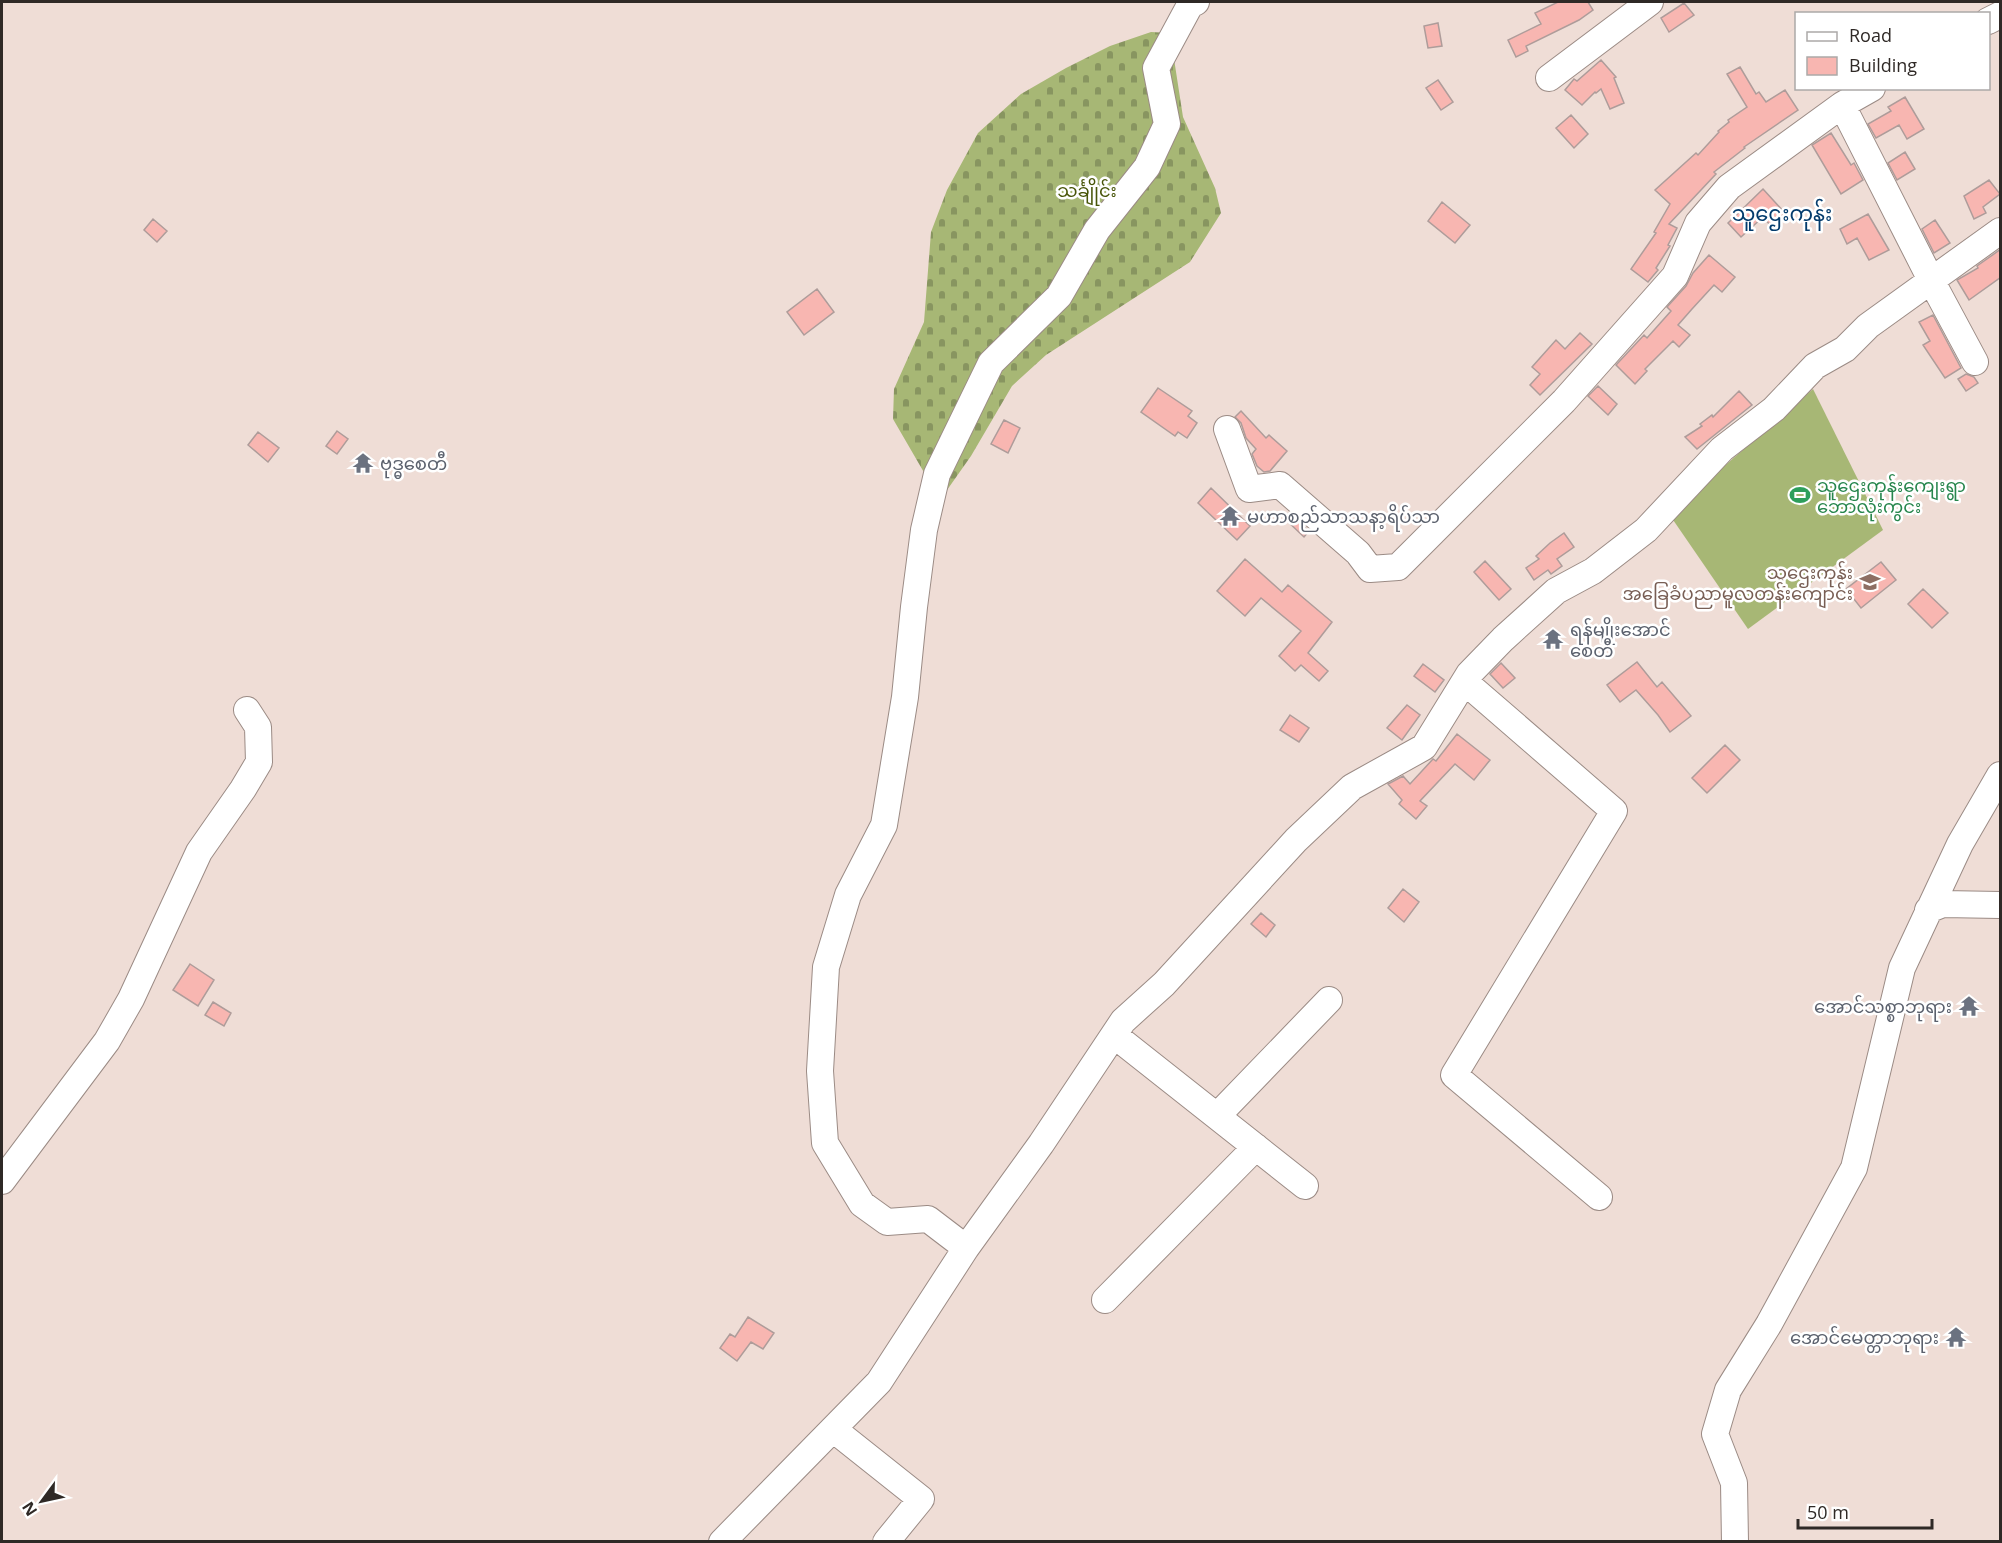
<svg xmlns="http://www.w3.org/2000/svg" width="2002" height="1543" viewBox="0 0 2002 1543" font-family="'Open Sans','Noto Sans Myanmar',sans-serif">
<defs>
<pattern id="cemetery-stones" width="16" height="16" patternUnits="userSpaceOnUse" patternTransform="scale(1.5)"><rect width="16" height="16" fill="#a7b775"/><path d="M2 7V4a2 2 0 0 1 4 0v3zM10 15v-3a2 2 0 0 1 4 0v3z" fill="#889560"/></pattern>
</defs>
<rect width="100%" height="100%" fill="#efddd6"/>
<path fill="url(#cemetery-stones)" d="M 1151,32 L 1170,33 L 1183,117 L 1215,188 L 1221,213 L 1190,262 L 1046,355 L 1012,386 L 971,456 L 940,500 L 893,419 L 894,389 L 924,322 L 931,232 L 947,190 L 978,133 L 1021,94 L 1066,68 L 1110,46 Z"/>
<path fill="#a7b775" d="M 1813,389 L 1883,530 L 1748,629 L 1669,514 Z"/>
<path fill="#f8b6b1" stroke="#ae9c9a" stroke-width="1.5" d="M 1558,2 L 1588,2 L 1593,10 L 1579,20 L 1526,46 L 1528,51 L 1516,57 L 1508,40 L 1541,24 L 1535,13 Z
M 1684,3 L 1694,15 L 1669,32 L 1661,18 Z
M 1438,23 L 1442,46 L 1428,48 L 1424,26 Z
M 1601,60 L 1616,77 L 1614,78 L 1624,103 L 1610,109 L 1601,89 L 1596,93 L 1595,92 L 1582,105 L 1565,90 L 1574,79 L 1577,81 Z
M 1740,67 L 1756,94 L 1759,92 L 1766,102 L 1785,90 L 1798,110 L 1744,147 L 1745,148 L 1714,172 L 1716,174 L 1669,224 L 1677,228 L 1668,245 L 1670,246 L 1656,268 L 1658,270 L 1648,282 L 1631,269 L 1656,233 L 1654,232 L 1670,204 L 1655,190 L 1696,153 L 1698,155 L 1719,132 L 1718,131 L 1729,122 L 1728,120 L 1747,107 L 1727,74 Z
M 1438,80 L 1453,102 L 1441,110 L 1426,88 Z
M 1905,97 L 1924,129 L 1907,139 L 1899,125 L 1876,138 L 1868,124 L 1891,111 L 1888,107 Z
M 1571,115 L 1588,134 L 1574,148 L 1556,128 Z
M 1831,133 L 1851,165 L 1854,163 L 1863,180 L 1841,194 L 1812,145 Z
M 1905,152 L 1915,169 L 1897,180 L 1888,163 Z
M 1989,180 L 2000,194 L 1983,207 L 1986,213 L 1974,219 L 1964,196 Z
M 1763,189 L 1785,213 L 1771,226 L 1763,217 L 1741,237 L 1728,223 Z
M 1442,202 L 1470,225 L 1455,243 L 1428,221 Z
M 1868,214 L 1889,250 L 1869,260 L 1857,238 L 1847,244 L 1840,229 Z
M 153,219 L 167,231 L 157,242 L 144,230 Z
M 1935,220 L 1950,243 L 1934,253 L 1922,229 Z
M 2001,249 L 2001,277 L 1969,300 L 1957,280 L 1978,268 L 1977,266 Z
M 1709,255 L 1735,277 L 1722,292 L 1714,285 L 1692,309 L 1678,325 L 1690,335 L 1679,347 L 1673,341 L 1645,369 L 1647,371 L 1635,384 L 1616,365 L 1644,335 L 1647,338 L 1671,311 L 1667,307 L 1686,286 L 1693,273 Z
M 817,289 L 834,312 L 804,335 L 787,312 Z
M 1933,315 L 1961,368 L 1945,378 L 1923,345 L 1930,341 L 1919,322 Z
M 1580,333 L 1592,344 L 1540,395 L 1530,385 L 1540,374 L 1532,367 L 1556,340 L 1565,349 Z
M 1966,374 L 1974,377 L 1978,383 L 1966,391 L 1958,379 Z
M 1598,386 L 1617,404 L 1608,415 L 1588,396 Z
M 1158,388 L 1192,411 L 1188,416 L 1197,423 L 1187,438 L 1178,432 L 1175,436 L 1141,412 Z
M 1739,391 L 1752,405 L 1697,449 L 1685,437 L 1702,426 L 1700,424 L 1712,415 L 1713,417 Z
M 1241,411 L 1266,438 L 1269,435 L 1287,451 L 1270,471 L 1264,472 L 1257,466 L 1252,454 L 1256,449 L 1246,438 L 1241,423 L 1235,417 Z
M 1004,420 L 1020,428 L 1008,453 L 991,444 Z
M 337,431 L 348,439 L 337,454 L 326,446 Z
M 258,432 L 279,448 L 268,462 L 248,445 Z
M 1211,488 L 1250,526 L 1237,540 L 1198,503 Z
M 1289,513 L 1309,531 L 1304,537 L 1284,518 Z
M 1564,533 L 1574,547 L 1557,559 L 1562,566 L 1551,574 L 1548,570 L 1534,580 L 1526,568 L 1539,559 L 1536,556 L 1550,543 Z
M 1245,559 L 1282,592 L 1288,585 L 1332,622 L 1308,653 L 1328,671 L 1319,681 L 1301,665 L 1295,671 L 1279,656 L 1301,631 L 1261,598 L 1245,616 L 1217,591 Z
M 1485,561 L 1511,589 L 1499,600 L 1474,572 Z
M 1881,562 L 1896,580 L 1861,608 L 1846,589 Z
M 1923,589 L 1948,613 L 1932,628 L 1908,604 Z
M 1637,662 L 1657,687 L 1662,682 L 1691,716 L 1670,732 L 1658,715 L 1636,690 L 1620,702 L 1607,685 Z
M 1501,663 L 1515,678 L 1503,688 L 1490,674 Z
M 1423,664 L 1444,680 L 1435,692 L 1414,676 Z
M 1407,705 L 1420,715 L 1402,740 L 1387,728 Z
M 1290,715 L 1309,728 L 1299,742 L 1280,730 Z
M 1457,734 L 1490,760 L 1474,780 L 1455,764 L 1420,801 L 1427,806 L 1416,819 L 1399,804 L 1402,800 L 1388,784 L 1403,776 L 1410,784 L 1433,759 L 1436,761 Z
M 1725,745 L 1740,760 L 1707,793 L 1692,778 Z
M 1403,889 L 1419,902 L 1404,922 L 1388,908 Z
M 1261,913 L 1275,925 L 1266,937 L 1251,924 Z
M 190,964 L 214,980 L 198,1006 L 173,990 Z
M 213,1002 L 231,1013 L 224,1026 L 205,1015 Z
M 748,1317 L 774,1333 L 763,1349 L 751,1342 L 737,1361 L 720,1348 L 730,1334 L 735,1337 Z"/>
<g fill="none" stroke-linecap="round" stroke-linejoin="round">
<g stroke="#9b8b85" stroke-width="28">
<path id="minor" d="M 1988,21 L 2000,15
M 1549,78 L 1650,2
M 1842,105 L 1931,280 L 1975,362
M 1227,429 L 1249,489 L 1280,485 L 1358,553 L 1370,569 L 1398,567 L 1564,401 L 1675,276 L 1698,223 L 1729,187 L 1842,105 L 1872,88
M 1465,682 L 1614,811 L 1454,1075 L 1599,1197
M 1928,910 L 1943,904 L 2000,905
M 1114,1035 L 1305,1186
M 1217,1116 L 1329,1000
M 2,1181 L 107,1041 L 131,999 L 199,852 L 243,789 L 259,762 L 258,727 L 247,710
M 966,1248 L 928,1219 L 887,1222 L 862,1204 L 825,1143 L 820,1071 L 826,967 L 848,895 L 884,825 L 905,697 L 914,607 L 924,530 L 937,474 L 991,363 L 1059,296 L 1097,230 L 1147,167 L 1167,124 L 1156,68 L 1190,5 L 1196,2
M 1105,1300 L 1256,1147
M 833,1429 L 921,1499 L 886,1542
M 722,1542 L 879,1382 L 966,1248 L 1041,1144 L 1123,1021 L 1164,984 L 1296,840 L 1352,787 L 1424,747 L 1469,674 L 1503,639 L 1556,591 L 1593,571 L 1646,530 L 1722,449 L 1774,409 L 1815,366 L 1845,349 L 1868,326 L 2000,231
M 1735,1542 L 1734,1483 L 1715,1434 L 1728,1390 L 1769,1324 L 1854,1168 L 1902,968 L 1960,844 L 2000,775"/>
</g>
<use href="#minor" stroke="#fff" stroke-width="26"/>
</g>
<defs>
<g id="temple-bare" transform="scale(1.62)"><path d="M0-6L5-2H3V0L6.5 2.5H4V6H1.5V3h-3V6H-4V2.5H-6.5L-3 0V-2H-5Z" fill="#6b7280" stroke="#fff" stroke-width="2.5" paint-order="stroke"/></g>
<g id="stadium-bare" transform="scale(1.62)"><path d="M0-5a6.5 5 0 1 0 0 10a6.5 5 0 1 0 0-10ZM-3.5-1.8h7v3.6h-7Z" fill="#2e9e5b" stroke="#fff" stroke-width="2.5" paint-order="stroke"/></g>
<g id="school-bare" transform="scale(1.62)"><path d="M0-5L7-2L0 1L-7-2ZM-4 1L0 2.5L4 1V4Q0 6-4 4Z" fill="#8d6e63" stroke="#fff" stroke-width="2.5" paint-order="stroke"/></g>
</defs>
<g fill-rule="evenodd">
<use href="#temple-bare" x="363" y="463"/>
<use href="#stadium-bare" x="1800" y="495"/>
<use href="#temple-bare" x="1230" y="516"/>
<use href="#school-bare" x="1870" y="582"/>
<use href="#temple-bare" x="1553" y="639"/>
<use href="#temple-bare" x="1969" y="1006"/>
<use href="#temple-bare" x="1956" y="1337"/>
</g>
<g text-anchor="middle" dominant-baseline="central" stroke-width="5" stroke-linejoin="round" paint-order="stroke">
<g font-size="18" fill="#485509" stroke="#fff">
<text x="1087" y="190">သင်္ချိုင်း</text>
</g>
<g font-size="18" fill="#5b616d" stroke="#fff" text-anchor="start">
<text x="380" y="463">ဗုဒ္ဓစေတီ</text>
<text x="1247" y="516">မဟာစည်သာသနာ့ရိပ်သာ</text>
<text x="1570" y="629">ရန်မျိုးအောင်<tspan x="1570" dy="21">စေတီ</tspan></text>
<text x="1952" y="1006" text-anchor="end">အောင်သစ္စာဘုရား</text>
<text x="1939" y="1337" text-anchor="end">အောင်မေတ္တာဘုရား</text>
</g>
<g font-size="18" fill="#27864d" stroke="#fff" text-anchor="start">
<text x="1817" y="485">သူဌေးကုန်းကျေးရွာ<tspan x="1817" dy="21">ဘောလုံးကွင်း</tspan></text>
</g>
<g font-size="18" fill="#785e54" stroke="#fff" text-anchor="end">
<text x="1853" y="572">သူဌေးကုန်း<tspan x="1853" dy="21">အခြေခံပညာမူလတန်းကျောင်း</tspan></text>
</g>
<g font-size="21" fill="#043c6d" stroke="#fff">
<text x="1782" y="213">သူဌေးကုန်း</text>
</g>
</g>
<rect width="2002" height="1543" fill="none" stroke="#2f2926" stroke-width="6"/>
<rect x="1795" y="12" width="195" height="78" fill="#ffffff" stroke="#aca9a8" stroke-width="1.5"/>
<rect x="1807" y="32" width="30" height="9" fill="#ffffff" stroke="#aca9a8" stroke-width="1.5"/>
<text x="1849" y="42" font-size="18" fill="#2f2926">Road</text>
<rect x="1807" y="57" width="30" height="18" fill="#f8b6b1" stroke="#aca9a8" stroke-width="1.5"/>
<text x="1849" y="72" font-size="18" fill="#2f2926">Building</text>
<g transform="translate(42 1501) rotate(237)" stroke="#ffffff" stroke-width="4.5" paint-order="stroke">
<path d="M0-4.5L10 22L0 15L-10 22Z" fill="#2f2926"/>
<text y="-9" font-size="16" font-weight="bold" text-anchor="middle" fill="#2f2926">N</text>
</g>
<path d="M1798 1519v9h134v-9" fill="none" stroke="#2f2926" stroke-width="3"/>
<text x="1807" y="1519" font-size="18" fill="#2f2926" stroke="#ffffff" stroke-width="4.5" paint-order="stroke">50 m</text>
</svg>
